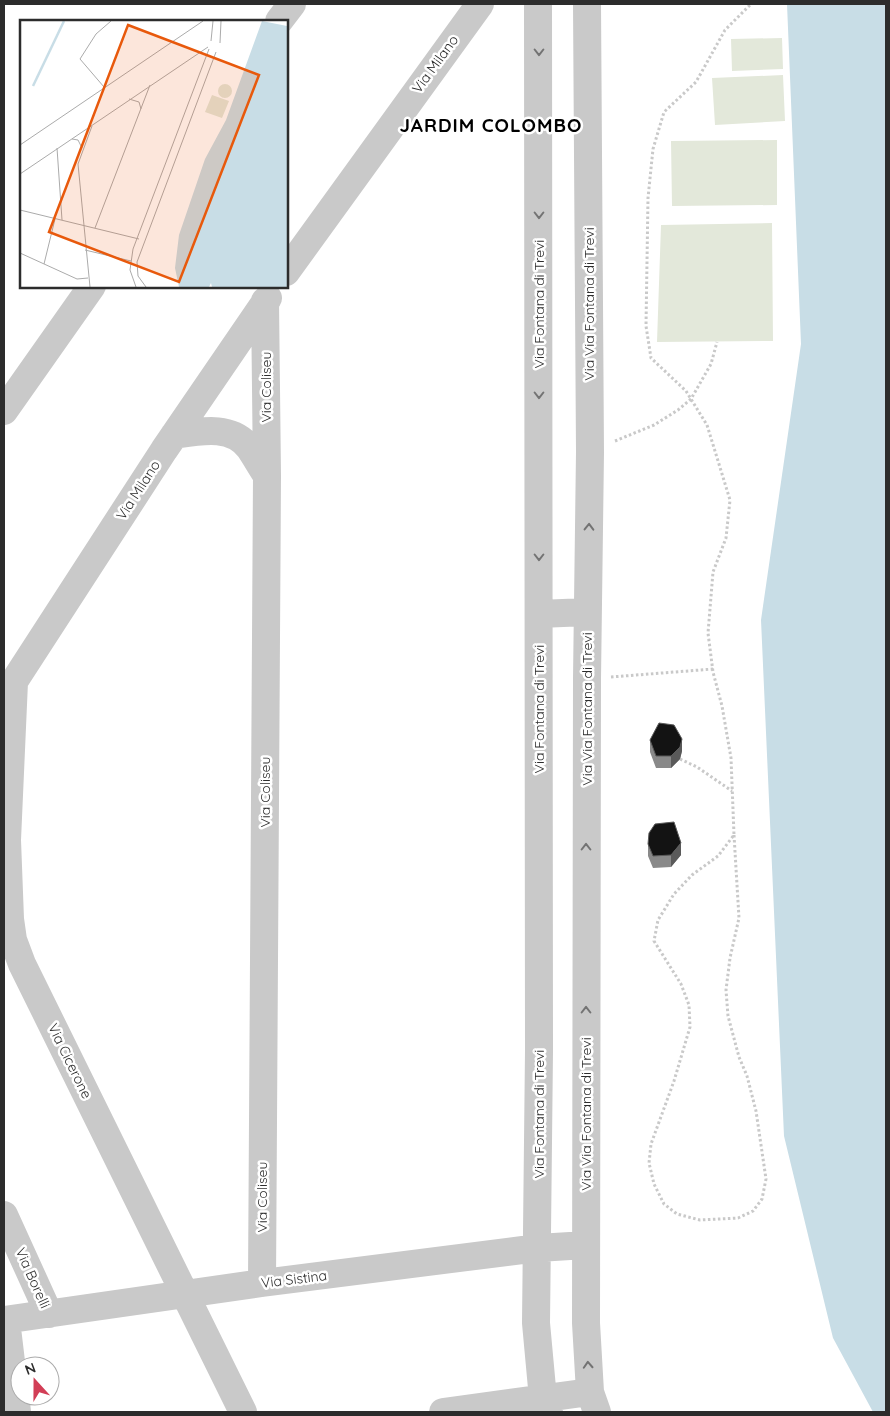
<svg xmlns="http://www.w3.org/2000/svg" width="890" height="1416" viewBox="0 0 890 1416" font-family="Quicksand,sans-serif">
<rect width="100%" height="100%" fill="#fff"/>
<path fill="#e3e8da" d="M 782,38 L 783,69 L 732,71 L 731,39 Z
M 783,75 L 785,121 L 715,125 L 712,78 Z
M 777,140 L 777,205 L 672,206 L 671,141 Z
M 772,223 L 773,341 L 657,342 L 661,225 Z"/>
<path fill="#c8dde6" d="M 787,4 L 886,4 L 886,1412 L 873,1412 L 833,1338 L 784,1136 L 761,620 L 801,344 Z"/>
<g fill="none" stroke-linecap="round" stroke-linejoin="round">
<path stroke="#c9c9c9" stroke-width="3" stroke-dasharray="2.5 2.5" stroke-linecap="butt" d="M 615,441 L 654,425 L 678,410 L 691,399 L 711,364 L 717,342
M 611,677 L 713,669
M 680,759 L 697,767 L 732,791
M 734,835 L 739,918 L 730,958 L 726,990 L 728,1016 L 739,1057 L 747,1076 L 756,1111 L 766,1179 L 762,1199 L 753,1211 L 738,1218 L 700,1220 L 677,1214 L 664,1204 L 654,1184 L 649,1163 L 651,1144 L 674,1081 L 690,1027 L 689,1005 L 681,984 L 654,941 L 658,920 L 674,894 L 692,875 L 718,856 L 734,835 L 731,758 L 722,706 L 713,672 L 708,633 L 713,572 L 726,538 L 730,500 L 707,425 L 686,391 L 651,358 L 646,326 L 648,198 L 653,149 L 664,112 L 696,82 L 725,30 L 751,4"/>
<path stroke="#c9c9c9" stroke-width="28" d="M 538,4 L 539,1051 L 536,1323 L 543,1399 L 549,1412
M 587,4 L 590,452 L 587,679 L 586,1323 L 590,1392 L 597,1412
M 279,21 L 292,4
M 286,272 L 480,4
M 4,411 L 92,286
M 174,435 C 200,431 233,424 250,449 C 256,458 261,467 267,476
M 539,614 L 587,612
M 14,682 L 7,840 L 10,919 L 13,940 L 22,964 L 243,1412
M 4,697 L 164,450 L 268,298
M 4,1215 L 49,1314
M 262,1283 L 267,476 L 265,301
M 4,1320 L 262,1283 L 538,1248 L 586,1245
M 6,1320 L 17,1412
M 443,1412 L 590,1392"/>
</g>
<path fill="#898989" d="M 650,740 L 682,751 L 680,759 L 671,768 L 656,768 L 650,752 Z
M 648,844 L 681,855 L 671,867 L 653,868 L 648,856 Z"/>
<path fill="#5a5a5a" d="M 682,739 L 682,751 L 680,759 L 671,768 L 671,756 Z
M 681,843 L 681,855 L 671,867 L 671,855 Z"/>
<path fill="#131313" stroke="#5a5a5a" d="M 659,723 L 674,725 L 682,739 L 680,747 L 671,756 L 656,756 L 650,740 Z
M 674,822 L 681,843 L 671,855 L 653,856 L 648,844 L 649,833 L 655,824 Z"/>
<defs><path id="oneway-chevron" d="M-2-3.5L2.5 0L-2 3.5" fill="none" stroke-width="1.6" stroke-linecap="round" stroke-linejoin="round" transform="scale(1.25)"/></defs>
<g stroke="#737373">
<use href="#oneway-chevron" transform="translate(539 52) rotate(90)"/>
<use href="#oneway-chevron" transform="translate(539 215) rotate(90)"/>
<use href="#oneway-chevron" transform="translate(539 395) rotate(90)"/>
<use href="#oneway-chevron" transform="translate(589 527) rotate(-89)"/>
<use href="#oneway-chevron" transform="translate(539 557) rotate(90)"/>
<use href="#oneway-chevron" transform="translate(586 847) rotate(-90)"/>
<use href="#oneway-chevron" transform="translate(586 1010) rotate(-90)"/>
<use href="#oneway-chevron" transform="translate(588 1365) rotate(-93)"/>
</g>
<g text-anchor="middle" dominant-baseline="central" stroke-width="5" stroke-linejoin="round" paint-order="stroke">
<g font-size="14" fill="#2c2c2c" stroke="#fff">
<text transform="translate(435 64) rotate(-54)">Via Milano</text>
<text transform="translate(539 304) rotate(-90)">Via Fontana di Trevi</text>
<text transform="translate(589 304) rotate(-90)">Via Via Fontana di Trevi</text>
<text transform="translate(266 387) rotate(-90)">Via Coliseu</text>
<text transform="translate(138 490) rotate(-57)">Via Milano</text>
<text transform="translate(539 709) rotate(-90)">Via Fontana di Trevi</text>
<text transform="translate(587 709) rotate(-90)">Via Via Fontana di Trevi</text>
<text transform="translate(265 792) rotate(-90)">Via Coliseu</text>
<text transform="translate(70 1061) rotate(64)">Via Cicerone</text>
<text transform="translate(539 1114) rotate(-90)">Via Fontana di Trevi</text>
<text transform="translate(586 1114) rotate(-90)">Via Via Fontana di Trevi</text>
<text transform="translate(262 1197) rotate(-90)">Via Coliseu</text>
<text transform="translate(33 1278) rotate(66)">Via Borelli</text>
<text transform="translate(294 1279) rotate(-7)">Via Sistina</text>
</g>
<g font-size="19" font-weight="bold" letter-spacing="1" fill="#000" stroke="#fff">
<text x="491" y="125">JARDIM COLOMBO</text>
</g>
</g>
<g transform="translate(20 20)">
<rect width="268" height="268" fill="#fff"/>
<path d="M198 71a7 7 0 1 1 14 0a7 7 0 1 1-14 0ZM 192,75 L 209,81 L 202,98 L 185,92 Z" fill="#e3e8da"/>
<path d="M 242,1 L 267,6 L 267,267 L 192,267 L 191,263 L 189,267 L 159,267 L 155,248 L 159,215 L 185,139 L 206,100 Z" fill="#c8dde6"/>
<path fill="none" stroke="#c8dde6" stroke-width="2.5" d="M 13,66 L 44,1"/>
<path fill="none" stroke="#ababab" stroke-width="1" d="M 191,21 L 193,1M 200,23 L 201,1M 84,67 L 60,39 L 76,14 L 91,1M 109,79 L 119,82 L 121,89M 52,119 L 58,120 L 62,128M 0,125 L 183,1M 37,128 L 42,200M 0,154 L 188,27M 0,190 L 119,219M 75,208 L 130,65M 65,230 L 111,241M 0,233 L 57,259 L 68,258M 24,244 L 35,199M 70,267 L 58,144 L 72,106M 116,267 L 110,250 L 113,229 L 189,29M 126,267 L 118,256 L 117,242 L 196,32"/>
<path fill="#e8590c" fill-opacity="0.15" stroke="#e8590c" stroke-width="2.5" d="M 108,5 L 239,55 L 159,262 L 29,212 Z"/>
<rect width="268" height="268" fill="none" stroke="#2c2c2c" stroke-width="2.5"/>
</g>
<rect width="890" height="1416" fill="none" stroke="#2c2c2c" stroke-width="10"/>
<g transform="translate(35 1381) rotate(339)"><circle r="24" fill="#ffffff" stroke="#ababab"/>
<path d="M0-4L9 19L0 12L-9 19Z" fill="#d23e56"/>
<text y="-8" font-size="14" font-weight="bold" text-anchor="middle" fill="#2c2c2c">N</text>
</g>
</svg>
